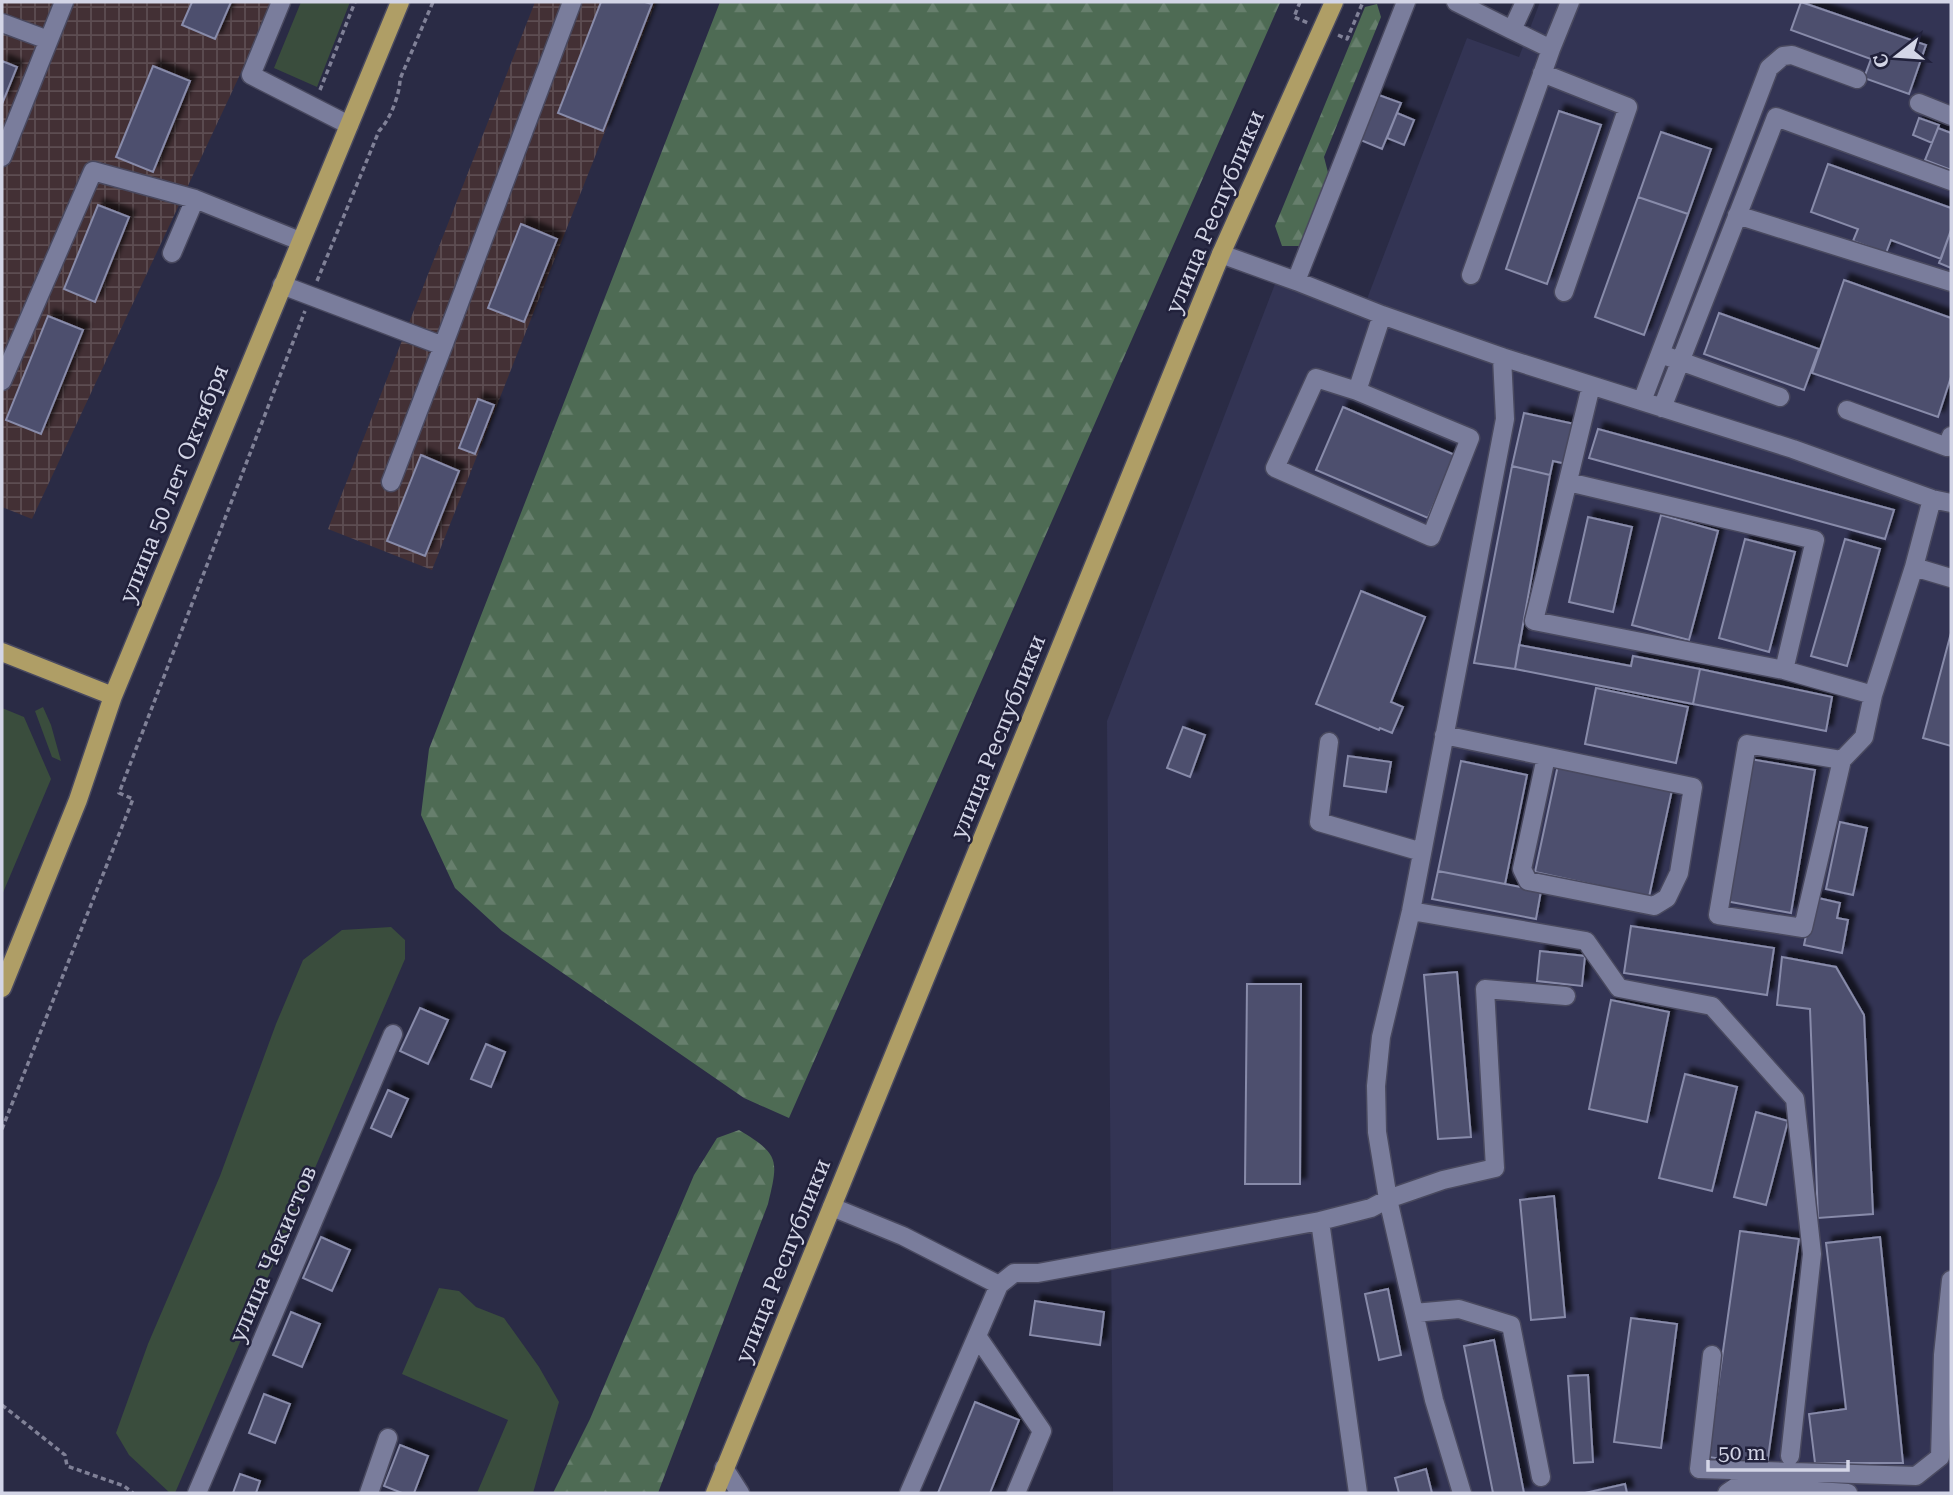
<svg xmlns="http://www.w3.org/2000/svg" width="1953" height="1495" viewBox="0 0 1953 1495" font-family="'Roboto Serif',serif">
<defs>
<pattern id="industrial-grid" width="8" height="8" patternUnits="userSpaceOnUse" patternTransform="scale(1.75)"><rect width="8" height="8" fill="#433035"/><path d="M0 4h8M4 0v8" fill="none" stroke="#5d4d52"/></pattern>
<pattern id="forest-firs" width="22" height="20" patternUnits="userSpaceOnUse" patternTransform="scale(1.75)"><rect width="22" height="20" fill="#4e6b54"/><path d="M5 1l3.5 6h-7zM16 11l3.5 6h-7z" fill="#677f6d"/></pattern>
<filter id="shadow"><feDropShadow dx="6" dy="-6" stdDeviation="2" flood-color="#0009"/></filter>
</defs>
<rect width="100%" height="100%" fill="#2a2b45"/>
<path fill="url(#industrial-grid)" d="M 2,2 L 274,2 L 32,519 L 2,507 Z
M 535,2 L 656,2 L 432,570 L 328,529 Z"/>
<path fill="#333454" d="M 1540,2 L 1951,2 L 1951,1493 L 1113,1493 L 1107,721 L 1275,284 L 1362,312 L 1467,38 L 1519,57 Z"/>
<path fill="#3a4d3d" d="M 301,2 L 350,2 L 317,87 L 274,68 Z
M 43,707 L 51,725 L 61,761 L 52,757 L 35,711 Z
M 2,708 L 24,717 L 51,779 L 2,895 Z
M 391,927 L 405,940 L 405,959 L 175,1493 L 170,1493 L 129,1455 L 116,1433 L 148,1344 L 220,1176 L 276,1024 L 303,960 L 342,930 Z
M 439,1288 L 459,1291 L 476,1307 L 504,1318 L 539,1367 L 559,1402 L 533,1493 L 477,1493 L 508,1420 L 402,1374 Z"/>
<path fill="url(#forest-firs)" d="M 720,2 L 1280,3 L 789,1118 L 744,1098 L 502,931 L 455,888 L 421,815 L 429,749 Z
M 1377,4 L 1381,17 L 1324,157 L 1332,188 L 1307,246 L 1282,246 L 1275,226 L 1365,7 Z
M 739,1130 C 779,1154 779,1159 768,1204 L 658,1493 L 553,1493 L 590,1419 L 694,1175 L 717,1138 Z"/>
<path fill="#4e506e" stroke="#888baa" stroke-width="2" filter="url(#shadow)" d="M 192,2 L 231,2 L 215,39 L 182,25 Z
M 601,2 L 645,2 L 652,4 L 603,131 L 558,113 Z
M 1801,2 L 1926,45 L 1909,94 L 1864,78 L 1871,59 L 1791,30 Z
M 2,61 L 17,67 L 2,104 Z
M 153,66 L 190,81 L 153,172 L 116,157 Z
M 1376,94 L 1401,103 L 1382,149 L 1358,139 Z
M 1559,111 L 1601,125 L 1547,284 L 1506,269 Z
M 1397,113 L 1414,120 L 1404,145 L 1387,138 Z
M 1919,118 L 1939,125 L 1932,143 L 1913,135 Z
M 1938,128 L 1951,133 L 1951,170 L 1925,160 Z
M 1661,132 L 1711,149 L 1688,214 L 1638,197 Z
M 1828,164 L 1951,208 L 1951,230 L 1941,259 L 1891,240 L 1886,253 L 1853,241 L 1858,229 L 1811,212 Z
M 1638,197 L 1688,214 L 1644,335 L 1595,317 Z
M 98,205 L 129,217 L 95,302 L 64,289 Z
M 521,224 L 557,239 L 524,322 L 488,308 Z
M 1951,230 L 1951,268 L 1939,263 Z
M 1844,280 L 1951,318 L 1951,377 L 1938,417 L 1812,373 Z
M 1719,313 L 1819,349 L 1804,390 L 1704,354 Z
M 48,316 L 83,330 L 41,434 L 6,420 Z
M 478,399 L 494,405 L 475,454 L 459,448 Z
M 1343,407 L 1455,455 L 1428,518 L 1316,470 Z
M 1524,413 L 1579,425 L 1571,465 L 1553,461 L 1550,475 L 1512,466 Z
M 1598,429 L 1894,510 L 1885,539 L 1589,458 Z
M 421,455 L 459,471 L 425,556 L 387,541 Z
M 1512,466 L 1550,475 L 1515,669 L 1474,663 Z
M 1661,515 L 1718,531 L 1689,640 L 1632,625 Z
M 1588,517 L 1632,527 L 1613,612 L 1569,602 Z
M 1745,539 L 1795,552 L 1769,652 L 1719,638 Z
M 1845,539 L 1880,549 L 1847,666 L 1811,656 Z
M 1361,591 L 1425,617 L 1391,702 L 1403,707 L 1392,733 L 1380,728 L 1379,730 L 1316,704 Z
M 1951,633 L 1951,746 L 1923,738 Z
M 1519,645 L 1631,666 L 1633,656 L 1700,669 L 1693,704 L 1515,669 Z
M 1700,669 L 1832,697 L 1826,731 L 1693,704 Z
M 1596,688 L 1688,707 L 1676,763 L 1585,744 Z
M 1183,727 L 1205,735 L 1190,777 L 1167,768 Z
M 1348,756 L 1391,762 L 1386,792 L 1344,786 Z
M 1750,759 L 1815,770 L 1791,913 L 1725,901 Z
M 1461,761 L 1527,775 L 1505,884 L 1438,871 Z
M 1558,765 L 1672,790 L 1649,897 L 1535,872 Z
M 1840,822 L 1867,828 L 1853,895 L 1826,889 Z
M 1438,871 L 1541,891 L 1536,919 L 1432,899 Z
M 1814,897 L 1840,903 L 1837,918 L 1848,920 L 1842,953 L 1804,945 Z
M 1631,926 L 1774,948 L 1767,995 L 1624,973 Z
M 1540,951 L 1585,956 L 1582,986 L 1537,981 Z
M 1782,957 L 1836,967 L 1864,1015 L 1873,1214 L 1818,1218 L 1810,1009 L 1777,1005 Z
M 1457,972 L 1471,1137 L 1438,1139 L 1424,975 Z
M 1247,984 L 1301,984 L 1300,1184 L 1245,1184 Z
M 1611,1000 L 1669,1012 L 1647,1122 L 1589,1109 Z
M 420,1008 L 448,1020 L 428,1064 L 400,1051 Z
M 486,1044 L 505,1052 L 491,1087 L 471,1079 Z
M 1685,1074 L 1737,1087 L 1712,1191 L 1659,1178 Z
M 388,1090 L 408,1099 L 391,1137 L 371,1128 Z
M 1756,1112 L 1788,1121 L 1766,1205 L 1734,1197 Z
M 1554,1196 L 1565,1317 L 1531,1320 L 1520,1200 Z
M 1740,1231 L 1799,1239 L 1767,1465 L 1708,1457 Z
M 321,1237 L 350,1250 L 332,1291 L 303,1278 Z
M 1880,1237 L 1903,1463 L 1815,1463 L 1809,1414 L 1846,1409 L 1826,1243 Z
M 1388,1289 L 1401,1355 L 1379,1360 L 1365,1294 Z
M 1035,1301 L 1104,1312 L 1100,1345 L 1030,1335 Z
M 291,1312 L 320,1324 L 302,1367 L 273,1355 Z
M 1631,1318 L 1677,1324 L 1661,1448 L 1614,1442 Z
M 1494,1340 L 1524,1493 L 1493,1493 L 1464,1346 Z
M 1588,1375 L 1593,1462 L 1574,1463 L 1568,1376 Z
M 264,1394 L 290,1404 L 275,1443 L 249,1433 Z
M 975,1402 L 1019,1420 L 990,1493 L 938,1493 Z
M 400,1445 L 428,1456 L 414,1493 L 402,1493 L 384,1486 Z
M 1426,1469 L 1432,1493 L 1399,1493 L 1395,1478 Z
M 240,1474 L 260,1481 L 256,1493 L 233,1493 Z
M 1625,1484 L 1627,1493 L 1585,1493 Z"/>
<g fill="none" stroke-linecap="round" stroke-linejoin="round">
<g stroke="#49495f" stroke-width="21">
<path id="minor" d="M 281,2 L 251,75 L 349,125
M 1456,2 L 1512,30 L 1525,2
M 2,23 L 48,40
M 1551,49 L 1570,2
M 1542,73 L 1628,107 L 1564,292
M 1919,103 L 1951,116
M 2,157 L 64,2
M 1737,215 L 1951,282
M 172,253 L 195,199 L 300,241
M 1221,254 L 1296,281 L 1406,2
M 1471,275 L 1551,49 L 1512,30
M 1296,281 L 1382,315 L 1502,357 L 1793,449 L 1932,499 L 1951,503
M 282,285 L 443,346 L 391,482
M 443,346 L 572,2
M 1669,357 L 1780,397
M 1316,378 L 1357,391 L 1470,438 L 1431,537 L 1275,468 Z
M 2,381 L 93,171 L 195,199
M 1357,391 L 1382,315
M 1642,401 L 1769,68 L 1783,56 L 1792,55 L 1857,79
M 1662,408 L 1776,117 L 1951,181
M 1847,410 L 1947,447 L 1951,436
M 1568,482 L 1815,540 L 1784,670 L 1534,621 L 1591,386
M 1914,567 L 1951,578
M 1784,670 L 1873,695 L 1914,567 L 1932,499
M 1444,735 L 1693,787 L 1679,873 L 1667,898 L 1654,906 L 1528,881 L 1522,869 L 1546,757
M 1329,742 L 1319,822 L 1422,852
M 1842,760 L 1747,744 L 1718,915 L 1803,928 L 1842,760 L 1864,737 L 1873,695
M 1411,911 L 1586,941 L 1619,988 L 1712,1006 L 1795,1099 L 1812,1254 L 1790,1456
M 832,1207 L 903,1236 L 999,1285 L 1014,1273 L 1038,1273 L 1320,1221 L 1358,1493
M 1320,1221 L 1371,1208 L 1388,1199 L 1443,1180 L 1495,1168 L 1485,989 L 1566,996
M 1414,1313 L 1459,1309 L 1511,1325 L 1541,1477
M 977,1336 L 1042,1431 L 1016,1493
M 1712,1355 L 1699,1469 L 1916,1476 L 1940,1457 L 1943,1355 L 1951,1280
M 724,1468 L 740,1493
M 197,1493 L 393,1034
M 369,1493 L 388,1438
M 909,1493 L 999,1285
M 1462,1493 L 1434,1400 L 1388,1199 L 1377,1132 L 1376,1086 L 1381,1037 L 1411,911 L 1505,419 L 1502,357
M 1727,1493 L 1737,1486 L 1848,1493"/>
</g>
<g stroke="#49495f" stroke-width="21">
<path id="major" d="M 2,652 L 113,696
M 2,988 L 78,800 L 113,696 L 400,2
M 715,1493 L 1221,254 L 1334,2"/>
</g>
<path stroke="#808197" stroke-width="3.5" stroke-dasharray="5 3.5" stroke-linecap="butt" d="M 1300,2 L 1294,17 L 1308,23
M 1338,35 L 1347,39 L 1363,2
M 320,90 L 355,2
M 317,281 L 379,131 C 390,120 400,94 400,79 L 433,2
M 2,1129 L 133,799 L 119,793 L 305,311
M 2,1405 L 65,1455 L 67,1466 L 124,1486 L 133,1493"/>
<use href="#minor" stroke="#7a7d9c" stroke-width="18"/>
<use href="#major" stroke="#af9e66" stroke-width="18"/>
</g>
<g text-anchor="middle" dominant-baseline="central" stroke-width="5" stroke-linejoin="round" paint-order="stroke">
<g font-size="23" fill="#d3d5e6" stroke="#21213b">
<text transform="translate(1215 212) rotate(-67)">улица Республики</text>
<text transform="translate(174 484) rotate(-68)">улица 50 лет Октября</text>
<text transform="translate(998 737) rotate(-68)">улица Республики</text>
<text transform="translate(273 1254) rotate(-67)">улица Чекистов</text>
<text transform="translate(783 1261) rotate(-68)">улица Республики</text>
</g>
</g>
<rect width="1953" height="1495" fill="none" stroke="#d3d5e6" stroke-width="7"/>
<g transform="translate(1897 56) rotate(253)" stroke="#21213b" stroke-width="5" paint-order="stroke">
<path d="M0-5L12 26L0 18L-12 26Z" fill="#d3d5e6"/>
<text y="-10" font-size="19" font-weight="bold" text-anchor="middle" fill="#d3d5e6">С</text>
</g>
<path d="M1708 1460v10h140v-10" fill="none" stroke="#d3d5e6" stroke-width="3.5"/>
<text x="1718" y="1460" font-size="21" fill="#d3d5e6" stroke="#21213b" stroke-width="5" paint-order="stroke">50 m</text>
</svg>
